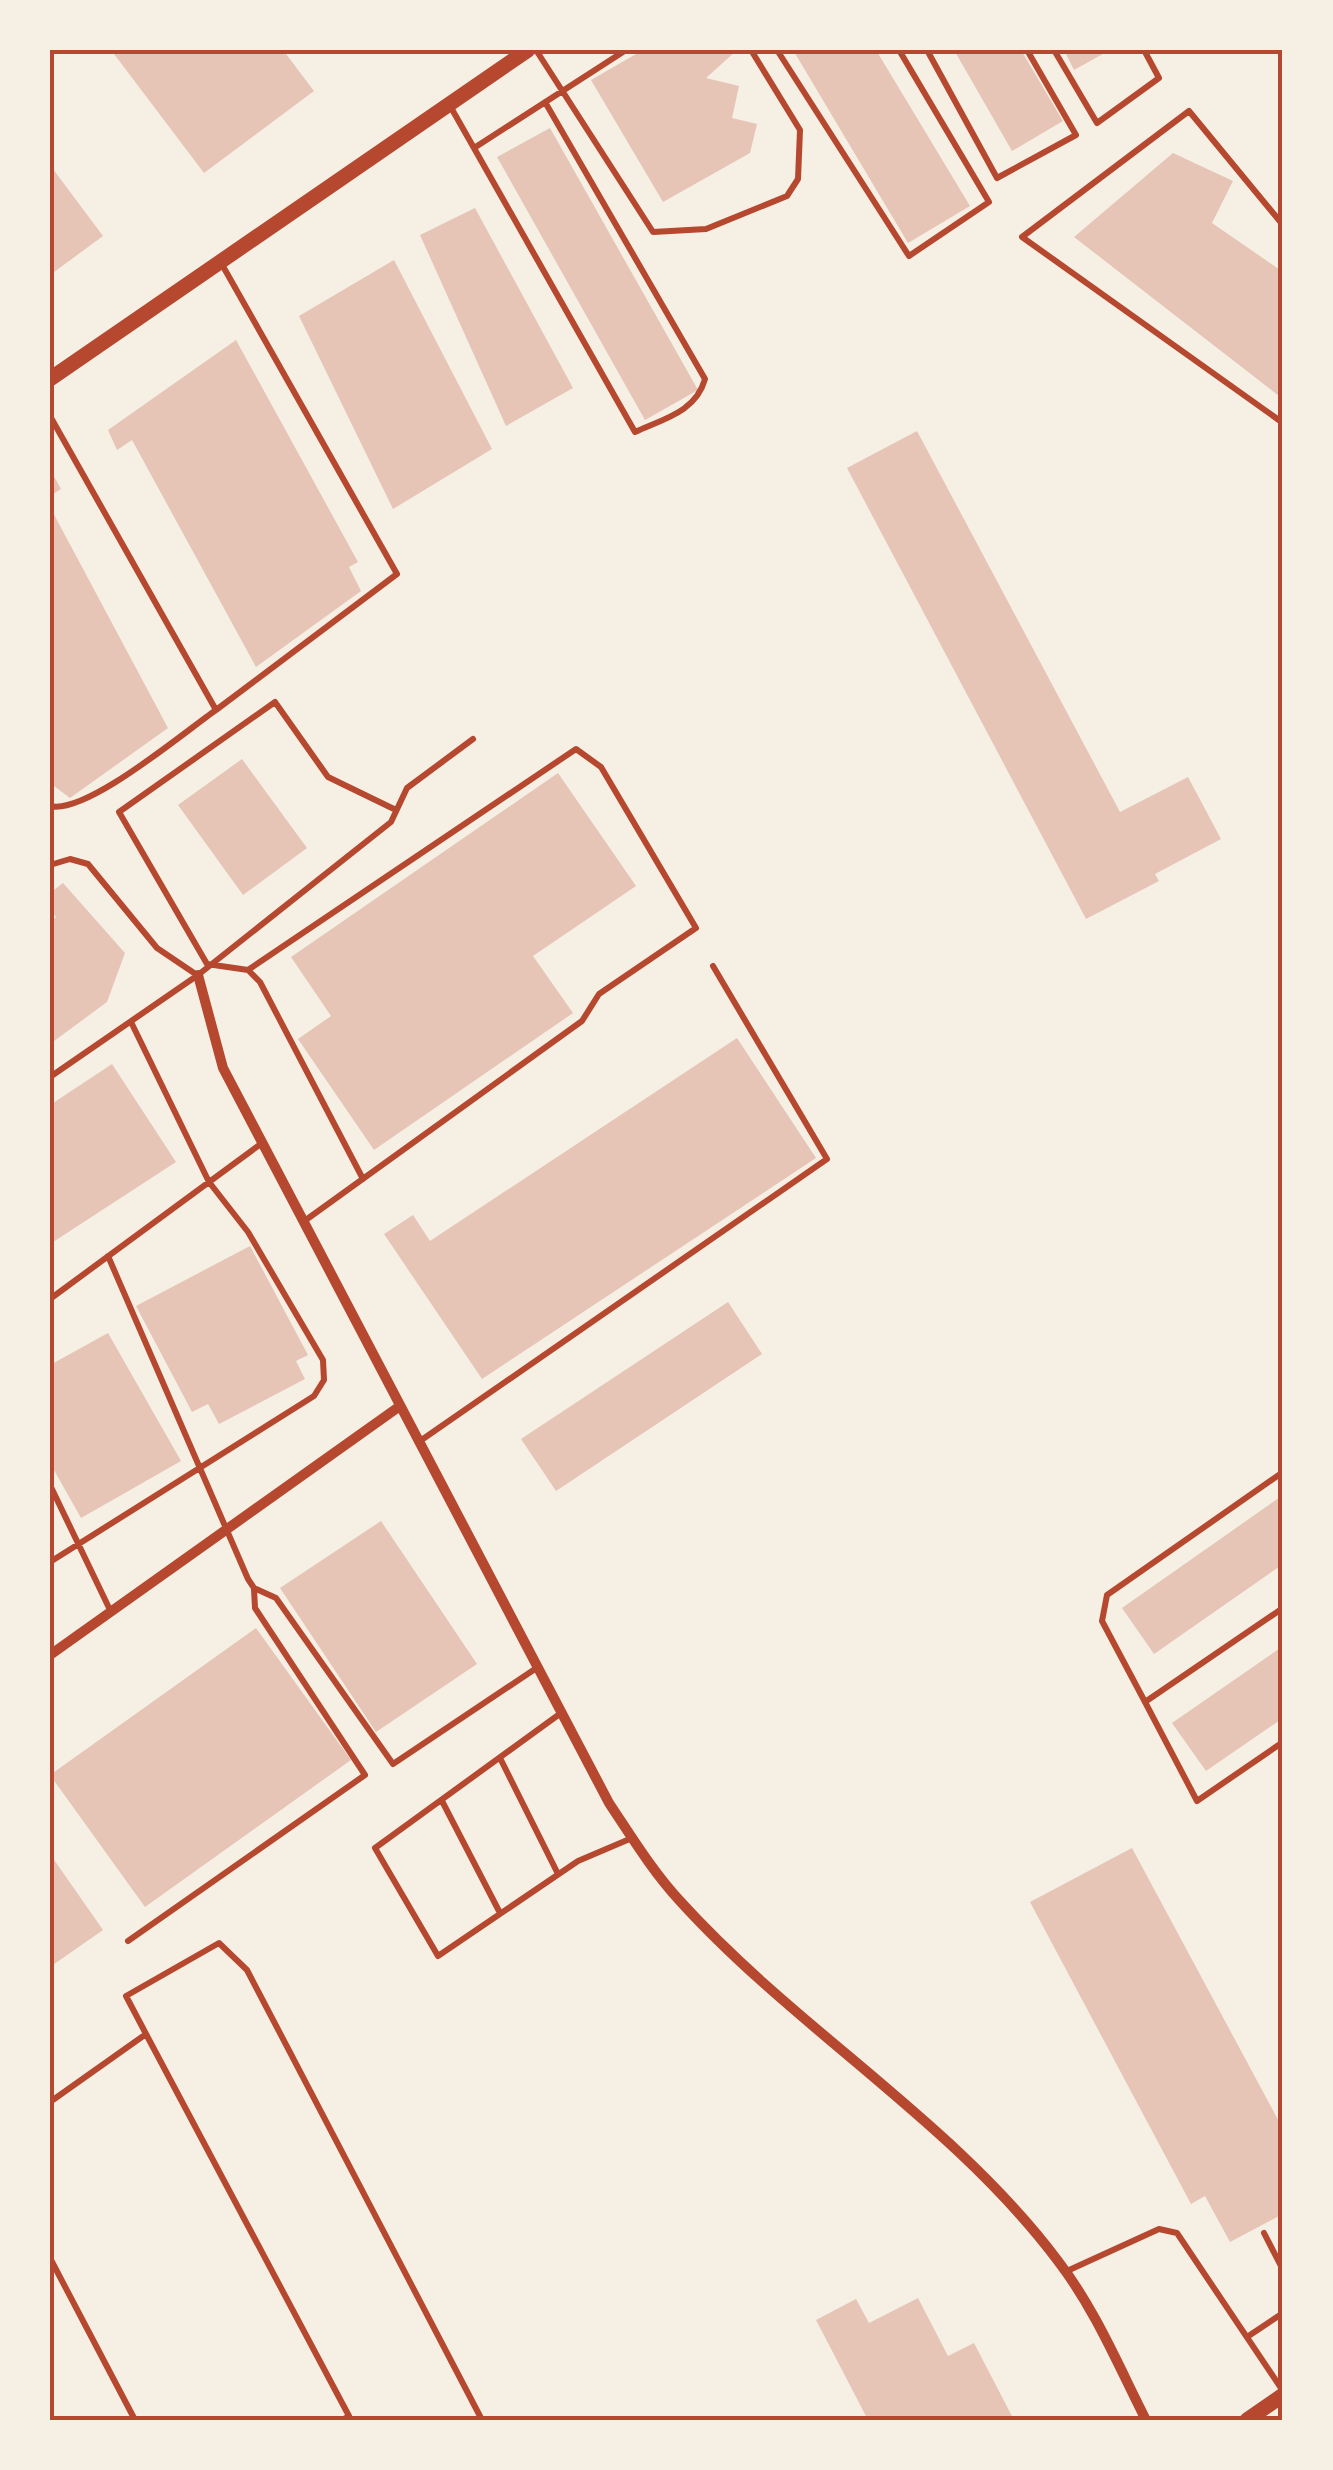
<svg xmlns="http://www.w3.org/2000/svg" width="1333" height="2470" viewBox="0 0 1333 2470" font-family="'Public Sans',sans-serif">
<rect width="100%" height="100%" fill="#f6efe4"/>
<path fill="#e6c5b7" d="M 111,50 L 283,50 L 314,91 L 204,173 Z
M 643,50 L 737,50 L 706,78 L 739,86 L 732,118 L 757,124 L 750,153 L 663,202 L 591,80 Z
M 793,50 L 876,50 L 970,206 L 908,243 Z
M 954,50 L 1021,50 L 1063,121 L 1012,151 Z
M 1064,50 L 1110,50 L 1074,70 Z
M 550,128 L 698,390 L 645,420 L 497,157 Z
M 1173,153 L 1233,181 L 1212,223 L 1283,272 L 1283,399 L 1074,237 Z
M 50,165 L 103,236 L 50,275 Z
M 475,208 L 573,388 L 506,426 L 420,235 Z
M 394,260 L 492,449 L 393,509 L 299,316 Z
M 236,340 L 358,562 L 349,567 L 361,591 L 256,667 L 132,440 L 117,450 L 108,430 Z
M 917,431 L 1120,812 L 1188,777 L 1221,839 L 1155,874 L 1159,881 L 1086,919 L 847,468 Z
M 50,469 L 61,489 L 50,496 Z
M 50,507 L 168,728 L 70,798 L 50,783 Z
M 242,759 L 307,848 L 243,895 L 178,805 Z
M 558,773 L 636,886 L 533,956 L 573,1013 L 374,1150 L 298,1039 L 331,1016 L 291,957 Z
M 63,883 L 125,953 L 107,1002 L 50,1044 L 50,922 L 56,917 L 50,910 L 50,893 Z
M 737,1038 L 816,1158 L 482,1379 L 384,1234 L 413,1215 L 430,1241 Z
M 112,1064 L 176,1162 L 50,1244 L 50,1105 Z
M 250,1246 L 308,1355 L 296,1361 L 305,1379 L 219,1424 L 208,1404 L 192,1412 L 136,1306 Z
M 728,1302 L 762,1354 L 556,1491 L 521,1439 Z
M 108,1333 L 181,1461 L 81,1518 L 50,1463 L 50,1365 Z
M 1283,1495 L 1283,1564 L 1154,1654 L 1122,1608 Z
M 381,1521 L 477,1664 L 376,1732 L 280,1588 Z
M 256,1628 L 351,1760 L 145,1907 L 50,1775 Z
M 1283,1646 L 1283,1718 L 1206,1771 L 1172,1723 Z
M 1132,1848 L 1283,2129 L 1283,2214 L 1230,2242 L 1205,2196 L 1191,2204 L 1030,1902 Z
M 50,1854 L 103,1930 L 50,1967 Z
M 918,2298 L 948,2356 L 974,2343 L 1014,2420 L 868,2420 L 816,2320 L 856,2299 L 869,2323 Z"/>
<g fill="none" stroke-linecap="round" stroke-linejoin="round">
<path stroke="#b5482f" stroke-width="6" d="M 536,50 L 653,232 L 706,229 L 787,196 L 798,179 L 800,130 L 751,50
M 777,50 L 909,256 L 989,202 L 899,50
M 927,50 L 997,178 L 1076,135 L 1027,50
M 1054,50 L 1097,123 L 1159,78 L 1144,50
M 449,104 L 635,432 C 663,419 696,412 705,379 L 545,102
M 474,148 L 626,50
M 1283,225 L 1189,111 L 1022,237 L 1283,423
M 50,416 L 216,710 L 397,574 L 220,261
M 50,806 C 86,815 183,733 216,710
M 50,865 L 70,859 L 88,864 L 157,948 L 197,975
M 248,970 L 576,749 L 601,767 L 696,928 L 599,994 L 582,1021 L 303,1222
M 50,1077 L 198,975 L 391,822 L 407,788 L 473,739
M 363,1179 L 260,982 L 248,970 L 207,964 L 119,812 L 275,702 L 328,777 L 396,810
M 108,1256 L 248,1579 L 254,1588 L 276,1598 L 393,1764 L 538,1667
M 50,1299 L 262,1143
M 420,1441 L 827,1159 L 713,966
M 1283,1472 L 1107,1595 L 1102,1621 L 1145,1702 L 1283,1608
M 50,1485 L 111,1612
M 50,1562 L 314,1396 L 324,1380 L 323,1360 L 248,1232 L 209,1182 L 131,1022
M 1145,1702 L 1197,1801 L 1283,1742
M 561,1713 L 375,1848 L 438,1956 L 578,1861 L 632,1838
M 500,1758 L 558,1874
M 442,1801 L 500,1913
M 128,1941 L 365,1775 L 255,1608 L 254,1589
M 146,2034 L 126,1996 L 219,1943 L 247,1970 L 482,2420
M 50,2102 L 146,2034 L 349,2416 L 342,2420
M 1264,2233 L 1283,2270
M 50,2258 L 135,2420
M 1067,2271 L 1159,2229 L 1177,2233 L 1283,2391
M 1247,2337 L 1283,2313"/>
<path stroke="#b5482f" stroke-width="10" d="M 198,975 L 223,1068 L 609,1803 C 631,1836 653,1872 680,1901 C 797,2030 954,2122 1058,2261 C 1095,2309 1119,2367 1146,2420
M 50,1655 L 400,1406"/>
<path stroke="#b5482f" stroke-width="15" d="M 50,379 L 528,50
M 1247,2420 L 1283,2395"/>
</g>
<rect width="1333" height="2470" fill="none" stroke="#f6efe4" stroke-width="105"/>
<rect x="52" y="52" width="1228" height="2366" fill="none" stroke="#b5482f" stroke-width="4"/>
</svg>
